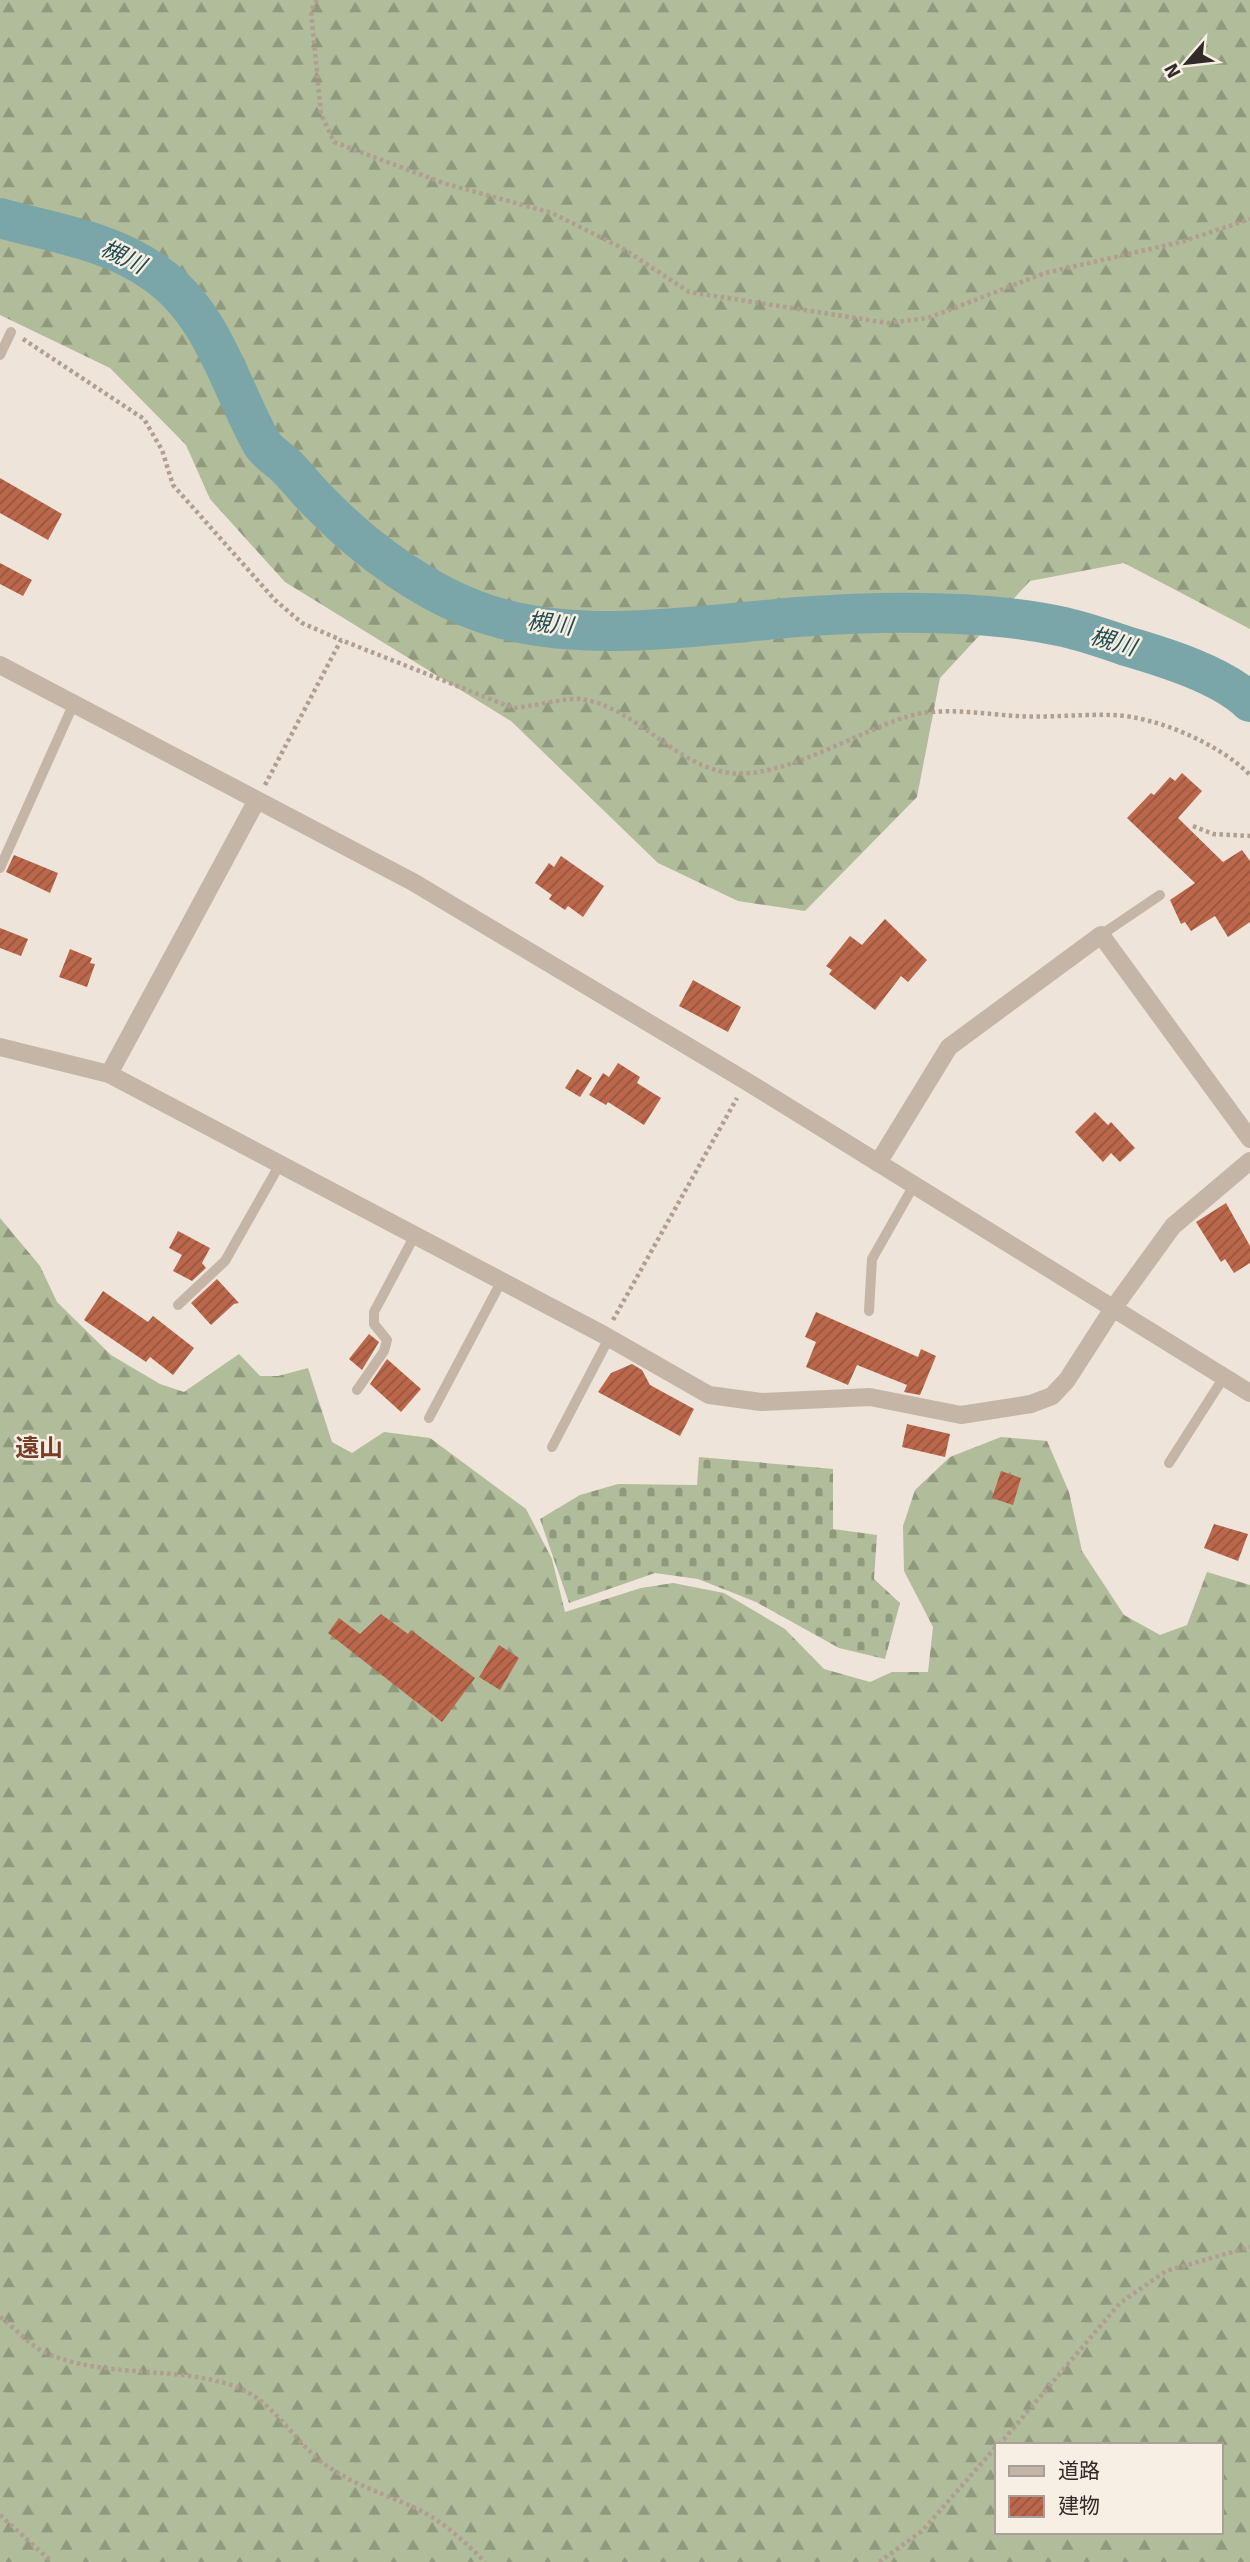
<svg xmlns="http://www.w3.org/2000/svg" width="1250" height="2562" viewBox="0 0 1250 2562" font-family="Signika,'Noto Sans JP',sans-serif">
<defs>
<pattern id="forest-firs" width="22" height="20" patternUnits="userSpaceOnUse" patternTransform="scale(1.75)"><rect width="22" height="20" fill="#b0bc9a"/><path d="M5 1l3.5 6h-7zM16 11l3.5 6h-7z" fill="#90997d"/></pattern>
<pattern id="cemetery-stones" width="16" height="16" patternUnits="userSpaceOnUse" patternTransform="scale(1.75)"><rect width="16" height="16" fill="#b0bc9a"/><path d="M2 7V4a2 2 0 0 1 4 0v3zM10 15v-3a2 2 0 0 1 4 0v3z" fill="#90997d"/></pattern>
<pattern id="building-hatch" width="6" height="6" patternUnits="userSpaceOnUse" patternTransform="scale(1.75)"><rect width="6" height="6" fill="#ba674b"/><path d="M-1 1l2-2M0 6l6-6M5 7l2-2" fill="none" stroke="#98553e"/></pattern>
</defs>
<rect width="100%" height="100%" fill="#eee4d9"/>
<path fill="url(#forest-firs)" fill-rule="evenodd" d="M 0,0 L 1250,0 L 1250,629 L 1124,563 L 1030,581 L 940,678 L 917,797 L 805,911 L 738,901 L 658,863 L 511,721 L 285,582 L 210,499 L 186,445 L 110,368 L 0,315 Z
M 0,1218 L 40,1266 L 57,1302 L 111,1355 L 160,1384 L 184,1392 L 239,1354 L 260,1376 L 278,1376 L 308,1368 L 332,1442 L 352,1453 L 384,1432 L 430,1438 L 526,1509 L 552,1559 L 565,1612 L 641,1588 L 673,1583 L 724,1593 L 785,1629 L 824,1669 L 870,1682 L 892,1672 L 928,1672 L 933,1627 L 904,1571 L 903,1526 L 915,1490 L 950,1457 L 1001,1437 L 1047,1441 L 1069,1492 L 1082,1551 L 1124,1615 L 1160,1635 L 1187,1625 L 1207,1572 L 1250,1585 L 1250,2562 L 0,2562 ZM 996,2445 L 1220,2445 L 1220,2532 L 996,2532 Z"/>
<path fill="url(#cemetery-stones)" d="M 699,1457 L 833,1469 L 833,1529 L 877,1535 L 874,1579 L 900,1603 L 885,1659 L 839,1648 L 756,1602 L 698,1579 L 655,1573 L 569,1603 L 540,1519 L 580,1495 L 618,1484 L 697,1485 Z"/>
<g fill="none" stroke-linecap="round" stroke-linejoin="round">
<path stroke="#7aa6a9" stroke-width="40" d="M 0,218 C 53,233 109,240 155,273 C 213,313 229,384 261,442 C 267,453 278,458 287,467 C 299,479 309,493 321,504 C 366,550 427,595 489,615 C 584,645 700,625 798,617 C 881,611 982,609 1064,627 C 1085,632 1106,639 1126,646 C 1164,657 1222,675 1250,702"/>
</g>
<path fill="url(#building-hatch)" d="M 0,478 L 62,514 L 48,540 L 0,513 Z
M 0,563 L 32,580 L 23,596 L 0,584 Z
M 1182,773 L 1202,791 L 1178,818 L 1223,862 L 1242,850 L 1250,861 L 1250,922 L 1228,937 L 1215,916 L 1191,931 L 1185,922 L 1181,924 L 1170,900 L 1195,883 L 1127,818 L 1151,793 L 1154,795 L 1170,777 L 1175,781 Z
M 14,855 L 58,873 L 50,893 L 6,872 Z
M 561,856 L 604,886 L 583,917 L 568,906 L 565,910 L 549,899 L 552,895 L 535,883 L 549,863 L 554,867 Z
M 885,919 L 927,960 L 908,982 L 901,976 L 875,1010 L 829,974 L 832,970 L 826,966 L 850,936 L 862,945 Z
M 0,928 L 28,939 L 21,956 L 0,948 Z
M 70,949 L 92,958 L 90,963 L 95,964 L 87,987 L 59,977 Z
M 693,980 L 741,1007 L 728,1032 L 679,1006 Z
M 618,1063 L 640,1077 L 637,1083 L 661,1098 L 644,1125 L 608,1102 L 606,1105 L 589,1095 L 603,1073 L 609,1077 Z
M 577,1069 L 592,1078 L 580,1097 L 565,1088 Z
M 1095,1112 L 1108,1125 L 1111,1122 L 1135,1148 L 1120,1162 L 1111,1153 L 1103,1162 L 1075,1132 Z
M 1226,1203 L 1250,1246 L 1250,1263 L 1234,1273 L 1225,1259 L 1221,1262 L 1196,1222 Z
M 178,1231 L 210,1248 L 202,1263 L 206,1268 L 192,1281 L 173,1271 L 182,1255 L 169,1248 Z
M 217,1279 L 239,1303 L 234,1304 L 211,1325 L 191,1303 Z
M 103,1291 L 148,1322 L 153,1316 L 194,1348 L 173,1375 L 150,1357 L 146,1362 L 84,1320 Z
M 816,1312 L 918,1357 L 921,1349 L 936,1356 L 920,1395 L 904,1392 L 907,1385 L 857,1365 L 848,1385 L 806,1367 L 816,1342 L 805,1337 Z
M 369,1334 L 379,1342 L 362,1370 L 349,1359 Z
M 387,1359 L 421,1389 L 401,1412 L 370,1384 Z
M 632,1364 L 642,1370 L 650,1385 L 694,1409 L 680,1436 L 598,1392 L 611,1373 Z
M 907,1424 L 950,1434 L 945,1457 L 902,1447 Z
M 1001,1471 L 1021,1478 L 1013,1505 L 992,1498 Z
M 1214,1524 L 1248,1534 L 1238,1561 L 1204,1548 Z
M 381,1614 L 408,1634 L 411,1630 L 475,1678 L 442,1722 L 328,1633 L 339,1618 L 360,1634 Z
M 499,1645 L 519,1658 L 500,1690 L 479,1677 Z"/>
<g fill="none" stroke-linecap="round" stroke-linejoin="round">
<path stroke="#b09f91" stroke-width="4.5" stroke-dasharray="3.5 3.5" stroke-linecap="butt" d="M 317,0 L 311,10 L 321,114 L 334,142 L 443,183 L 552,213 L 622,248 L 689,292 L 888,323 L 928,318 L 1045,273 L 1181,242 L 1250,219
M 23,339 L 144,419 L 162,450 L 173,485 L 275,600 L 302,623 L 341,640
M 265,785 L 341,640 L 513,708 C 529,707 570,697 581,699 C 637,707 675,767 731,773 C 782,779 855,733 906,717 C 939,706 982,714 1017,716 C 1048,718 1080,714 1112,715 C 1155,716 1220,744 1250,775
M 1193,826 L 1213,834 L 1250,836
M 613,1320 L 737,1098
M 0,2317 C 15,2328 30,2346 46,2353 C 106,2379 173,2365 234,2386 C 271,2399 290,2435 318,2459 C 352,2487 390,2494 427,2514 C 449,2527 467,2544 485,2562
M 999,2445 L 1120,2303 L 1166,2271 L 1250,2247
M 0,2515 L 52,2562
M 879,2562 L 922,2531 L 996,2447"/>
<path stroke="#c5b5a6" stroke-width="10" d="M 0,355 L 11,332
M 0,868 L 74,703
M 1101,935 L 1160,895
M 178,1305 L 225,1261 L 280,1164
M 869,1311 L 872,1259 L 914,1185
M 357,1390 L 384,1351 L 387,1340 L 374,1324 L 374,1312 L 415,1235
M 429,1418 L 501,1282
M 552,1447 L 609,1338
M 1169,1463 L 1224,1377"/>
<path stroke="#c5b5a6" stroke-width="18" d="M 0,665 L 413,882 L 746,1081 L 1250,1393
M 0,1047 L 109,1074 L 604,1335 L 709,1395 L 761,1402 L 870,1397 L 961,1415 L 1031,1404 L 1052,1396 L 1067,1380 L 1112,1310 L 1173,1226 L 1250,1161
M 109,1074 L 257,800
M 878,1163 L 949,1047 L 1101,935 L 1250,1139"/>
</g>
<g text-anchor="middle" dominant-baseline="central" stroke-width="5" stroke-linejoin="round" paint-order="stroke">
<g font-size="23" font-style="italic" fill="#204b4f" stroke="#f7eee4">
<text transform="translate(123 257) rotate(26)">槻川</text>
<text transform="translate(550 624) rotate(7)">槻川</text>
<text transform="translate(1113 642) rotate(16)">槻川</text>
</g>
<g font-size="24" font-weight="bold" fill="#793c27" stroke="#f7eee4">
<text x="39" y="1448">遠山</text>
</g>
</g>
<rect x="995" y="2443" width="228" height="91" fill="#f7eee4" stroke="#a8a098" stroke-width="2"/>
<rect x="1009" y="2466" width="35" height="10" fill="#c5b5a6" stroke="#a8a098" stroke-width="2"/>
<text x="1058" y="2478" font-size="21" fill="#322a26">道路</text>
<rect x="1009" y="2496" width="35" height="21" fill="url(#building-hatch)" stroke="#a8a098" stroke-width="2"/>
<text x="1058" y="2513" font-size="21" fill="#322a26">建物</text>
<g transform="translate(1187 63) rotate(242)" stroke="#f7eee4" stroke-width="5" paint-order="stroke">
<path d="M0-5L12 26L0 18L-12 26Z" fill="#322a26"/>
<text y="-10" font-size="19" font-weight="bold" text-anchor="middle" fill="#322a26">N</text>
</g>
</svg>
